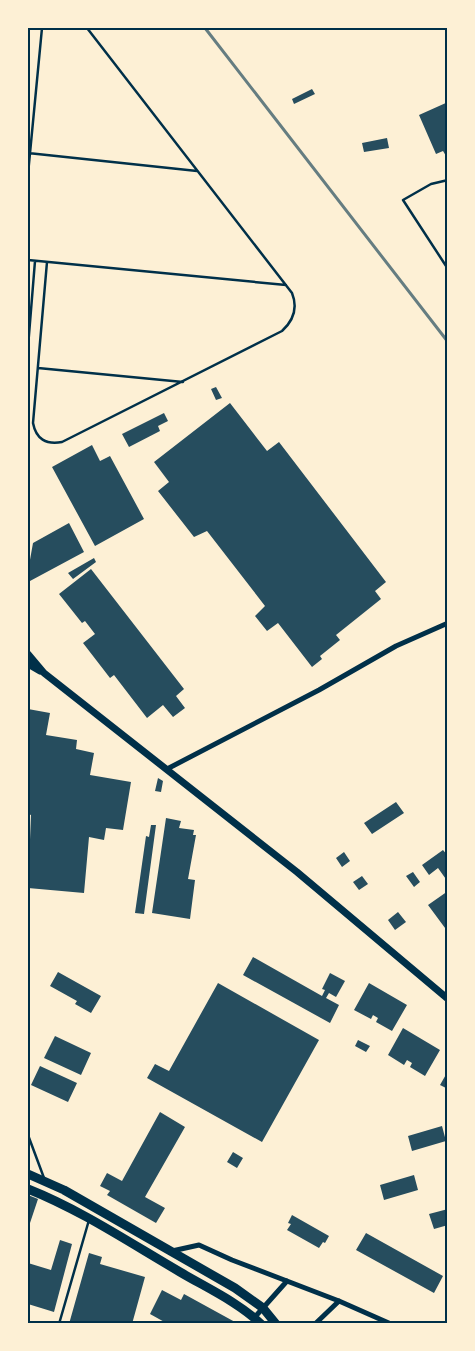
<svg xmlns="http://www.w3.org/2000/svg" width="475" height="1351" viewBox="0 0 475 1351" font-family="Roboto,sans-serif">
<rect width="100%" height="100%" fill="#fdf0d5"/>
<path fill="#264d5e" d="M 312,89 L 315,94 L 294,104 L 292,99 Z
M 448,102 L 448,155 L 446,156 L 443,151 L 436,154 L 419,115 Z
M 387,138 L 389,148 L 364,152 L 362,143 Z
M 216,387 L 222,398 L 216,400 L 211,389 Z
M 230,403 L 267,451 L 279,442 L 386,582 L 375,591 L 381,599 L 336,635 L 340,640 L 320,656 L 322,659 L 312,667 L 278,623 L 267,631 L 255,616 L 265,606 L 207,531 L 194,537 L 158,491 L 169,482 L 154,462 Z
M 164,413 L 168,421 L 158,426 L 160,431 L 129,447 L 122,434 Z
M 92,445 L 100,461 L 110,456 L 144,519 L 95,546 L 52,467 Z
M 69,523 L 84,552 L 30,581 L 28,571 L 33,543 Z
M 94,558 L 96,562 L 73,579 L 68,573 Z
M 91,569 L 184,689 L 176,696 L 185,708 L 173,717 L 163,705 L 147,718 L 114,675 L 110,678 L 83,643 L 95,634 L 85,621 L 82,623 L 59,594 Z
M 28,709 L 50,713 L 46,735 L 77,740 L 76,749 L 94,753 L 90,775 L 131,782 L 123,830 L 106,828 L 104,840 L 89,837 L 84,893 L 28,888 L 31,815 L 28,814 Z
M 158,778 L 163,781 L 161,792 L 155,791 Z
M 396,802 L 404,813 L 372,834 L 364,823 Z
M 166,818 L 181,821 L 179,828 L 194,830 L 193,835 L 196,835 L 188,879 L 195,880 L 190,919 L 152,913 Z
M 151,825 L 156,825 L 144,914 L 135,913 L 146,836 L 149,837 Z
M 443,850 L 448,856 L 448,882 L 438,868 L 429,875 L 422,865 Z
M 344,852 L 350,861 L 342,867 L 336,858 Z
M 413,872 L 420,882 L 414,887 L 406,876 Z
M 362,876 L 368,884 L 359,890 L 353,882 Z
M 448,891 L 448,932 L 428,905 Z
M 398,912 L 406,922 L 395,930 L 388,920 Z
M 253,957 L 322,996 L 325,990 L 322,989 L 330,973 L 345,981 L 336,997 L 329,993 L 326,998 L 339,1005 L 330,1023 L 243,975 Z
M 58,972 L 101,996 L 91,1013 L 75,1004 L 77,1001 L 50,986 Z
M 218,983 L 319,1040 L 262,1142 L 147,1078 L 155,1064 L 169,1071 Z
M 369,983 L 407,1005 L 392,1031 L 376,1022 L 378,1018 L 373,1015 L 371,1019 L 354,1010 Z
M 403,1028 L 440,1050 L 425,1076 L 410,1067 L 412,1063 L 407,1060 L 404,1065 L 388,1055 Z
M 55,1036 L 91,1053 L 81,1075 L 44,1058 Z
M 358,1040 L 370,1046 L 366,1052 L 355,1046 Z
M 40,1066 L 77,1083 L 68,1102 L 31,1085 Z
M 448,1071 L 448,1089 L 440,1085 Z
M 160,1112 L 185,1127 L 145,1197 L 165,1208 L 156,1223 L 107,1195 L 110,1191 L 100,1186 L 107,1173 L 122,1181 Z
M 442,1126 L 446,1141 L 412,1151 L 408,1136 Z
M 233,1152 L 243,1158 L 237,1168 L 227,1162 Z
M 414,1175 L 418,1190 L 384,1200 L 380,1185 Z
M 28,1195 L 38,1199 L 28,1229 Z
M 448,1209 L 448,1225 L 434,1229 L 429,1214 Z
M 292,1215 L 329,1236 L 325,1243 L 323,1242 L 319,1248 L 287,1230 L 291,1224 L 288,1223 Z
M 366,1233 L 443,1276 L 434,1293 L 356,1250 Z
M 60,1240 L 72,1244 L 54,1312 L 28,1304 L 28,1263 L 51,1270 Z
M 89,1253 L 102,1257 L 100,1264 L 145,1277 L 132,1324 L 69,1324 Z
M 162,1290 L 181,1300 L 184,1294 L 235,1322 L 234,1324 L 185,1324 L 181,1321 L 179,1324 L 168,1324 L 150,1314 Z"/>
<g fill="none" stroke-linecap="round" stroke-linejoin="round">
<path stroke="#003049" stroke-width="2.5" d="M 28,153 L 197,171
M 28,174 L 42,28
M 448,180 L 431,184 L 403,200 L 448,269
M 28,260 L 286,285
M 47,262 L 33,423 C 36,439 46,445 62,442 L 282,331 C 294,320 298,308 292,293 L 87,28
M 28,347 L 35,261
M 38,368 L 183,382
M 28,1135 L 44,1178
M 59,1324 L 89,1220"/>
<path stroke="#003049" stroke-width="5" d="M 167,769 L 319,690 L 396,646 L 448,623
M 172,1251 L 199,1245 L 232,1260 L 339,1301 L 391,1324
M 254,1318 L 287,1281
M 315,1324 L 339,1301"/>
<path stroke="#003049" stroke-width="7" d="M 28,654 L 44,673 L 297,872 L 448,999
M 28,664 L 40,671"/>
<path stroke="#003049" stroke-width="9" d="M 28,1174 L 64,1190 L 235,1288 L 263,1308 L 276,1324
M 28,1189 C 81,1210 130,1243 180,1272 C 207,1288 238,1302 261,1324"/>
<path stroke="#657d81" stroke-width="3" d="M 205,28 L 448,342"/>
</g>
<rect width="475" height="1351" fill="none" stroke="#fdf0d5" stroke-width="58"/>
<rect x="29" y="29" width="417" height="1293" fill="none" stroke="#003049" stroke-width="2"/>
</svg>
